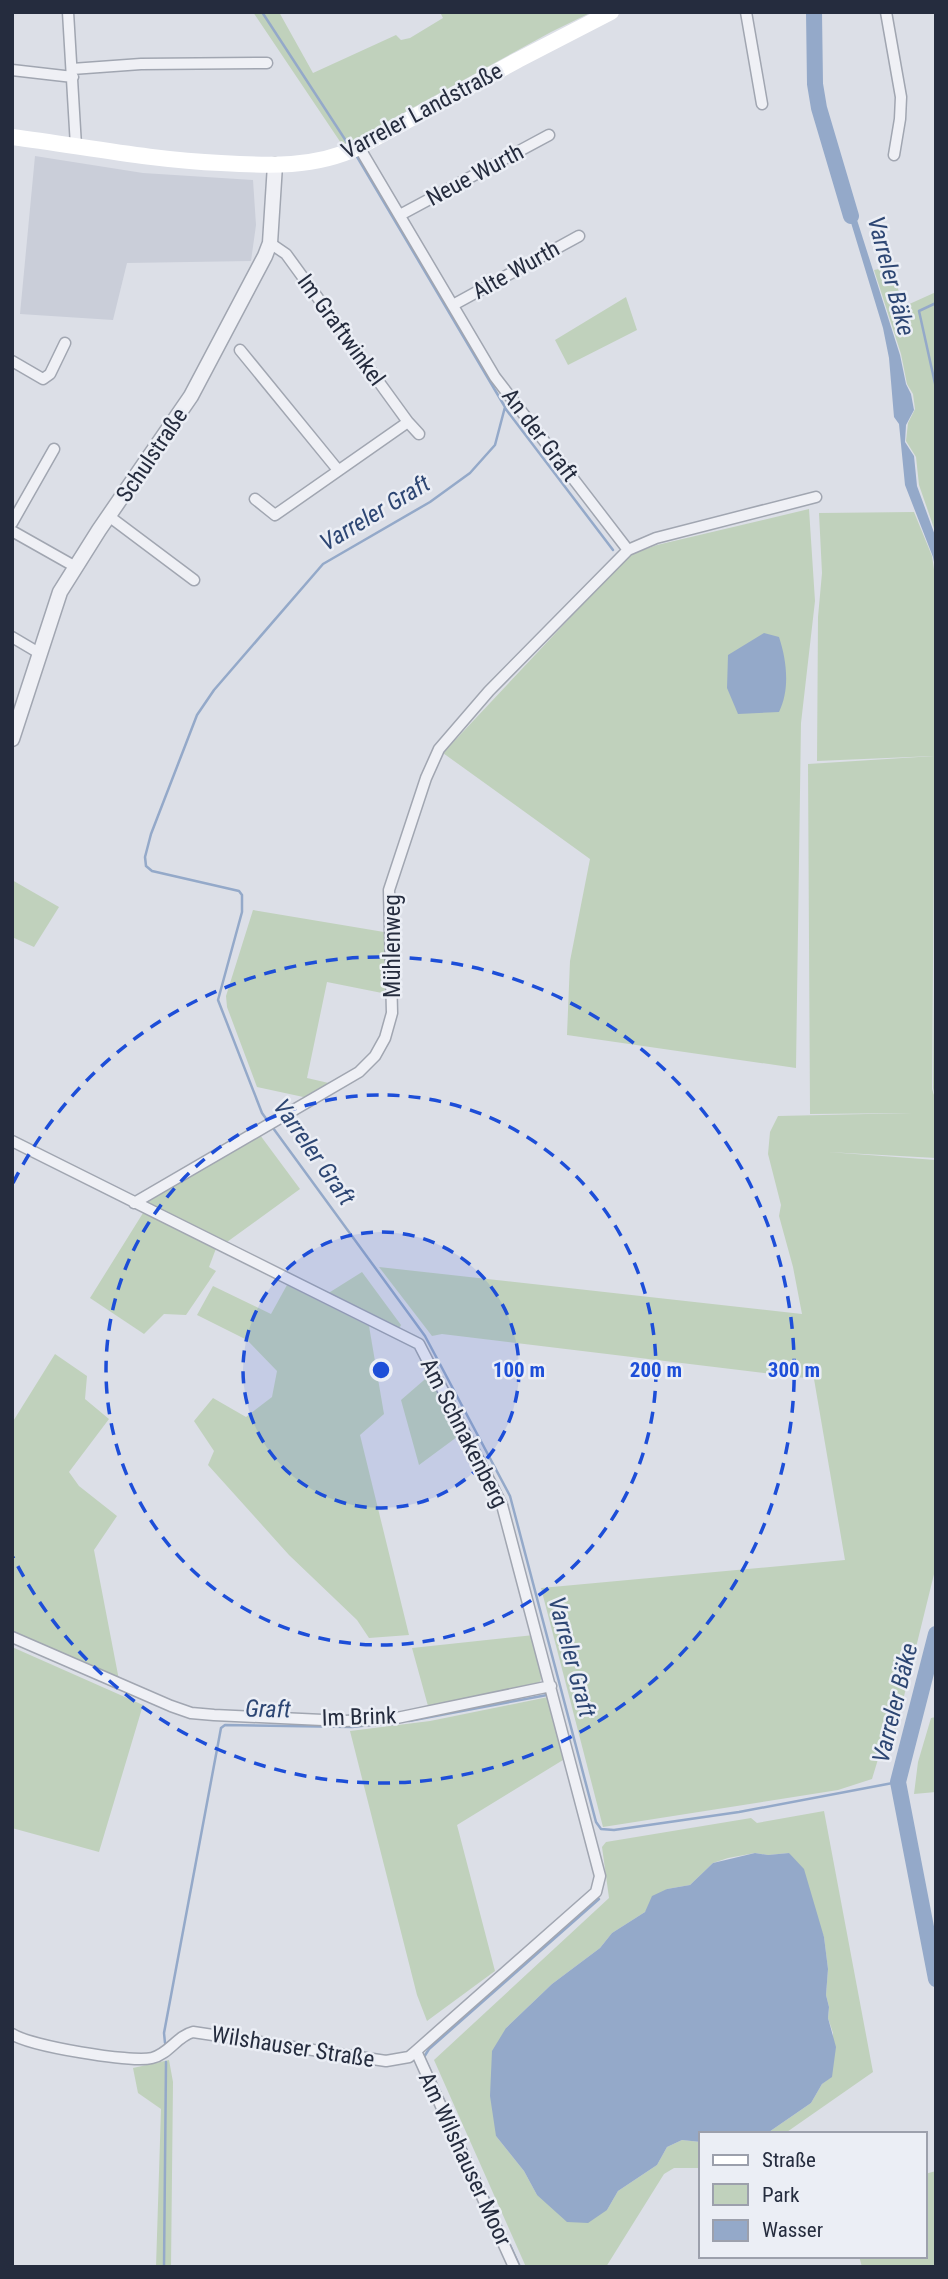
<svg xmlns="http://www.w3.org/2000/svg" width="948" height="2279" viewBox="0 0 948 2279" font-family="'Roboto Condensed',sans-serif">
<rect width="100%" height="100%" fill="#dcdfe7"/>
<path fill="#caced9" d="M 35,156 L 143,173 L 253,180 L 256,225 L 251,261 L 127,263 L 113,320 L 20,314 Z"/>
<path fill="#c0d1bc" d="M 253,12 L 279,12 L 313,73 L 396,35 L 401,40 L 410,38 L 443,18 L 440,12 L 592,12 L 551,32 L 343,146 Z
M 889,267 L 905,306 L 936,292 L 936,534 L 919,485 L 916,457 L 906,441 L 908,423 L 915,409 L 913,394 L 907,384 L 901,354 L 874,270 Z
M 626,297 L 637,330 L 568,365 L 555,340 Z
M 809,509 L 815,601 L 801,723 L 796,1068 L 567,1035 L 570,961 L 590,859 L 443,753 L 629,555 L 657,545 Z
M 914,512 L 932,556 L 936,583 L 932,1089 L 935,1098 L 933,1088 L 936,790 L 936,1158 L 828,1152 L 936,1160 L 936,1566 L 891,1749 L 882,1762 L 879,1756 L 872,1779 L 838,1790 L 603,1827 L 541,1588 L 845,1560 L 814,1379 L 442,1334 L 432,1336 L 379,1267 L 802,1314 L 793,1267 L 779,1216 L 781,1205 L 768,1154 L 770,1132 L 778,1116 L 912,1113 L 810,1114 L 808,764 L 934,756 L 817,761 L 818,617 L 822,573 L 819,513 Z
M 12,880 L 59,907 L 34,947 L 12,937 Z
M 253,910 L 384,932 L 387,994 L 327,982 L 307,1078 L 333,1084 L 308,1098 L 257,1087 L 227,1007 L 226,996 Z
M 260,1135 L 300,1189 L 227,1242 L 141,1201 Z
M 143,1213 L 217,1246 L 209,1267 L 216,1271 L 186,1315 L 164,1314 L 144,1334 L 90,1298 Z
M 362,1272 L 401,1325 L 399,1329 L 327,1294 Z
M 287,1285 L 369,1326 L 384,1414 L 360,1435 L 409,1635 L 369,1638 L 357,1620 L 289,1555 L 208,1465 L 214,1451 L 194,1421 L 213,1398 L 246,1417 L 272,1397 L 277,1371 L 247,1340 L 197,1315 L 213,1286 L 271,1314 Z
M 55,1354 L 87,1376 L 85,1399 L 109,1419 L 69,1472 L 79,1486 L 117,1516 L 94,1550 L 119,1680 L 12,1632 L 12,1423 Z
M 431,1374 L 461,1434 L 419,1465 L 401,1400 Z
M 534,1635 L 544,1674 L 539,1683 L 428,1706 L 412,1648 Z
M 12,1647 L 143,1705 L 99,1852 L 12,1828 Z
M 548,1697 L 563,1760 L 457,1825 L 495,1971 L 427,2021 L 417,1995 L 350,1731 L 430,1721 Z
M 936,1717 L 936,1792 L 914,1794 L 918,1762 L 931,1718 Z
M 824,1811 L 873,2072 L 784,2134 L 766,2134 L 811,2103 L 822,2084 L 831,2077 L 833,2033 L 828,2018 L 829,2007 L 826,1995 L 828,1969 L 824,1937 L 789,1853 L 768,1855 L 755,1853 L 728,1858 L 713,1863 L 690,1885 L 667,1889 L 645,1912 L 612,1933 L 600,1948 L 552,1984 L 506,2028 L 496,2136 L 524,2171 L 537,2195 L 607,2210 L 618,2191 L 657,2165 L 667,2147 L 682,2140 L 701,2142 L 701,2168 L 674,2168 L 664,2174 L 606,2267 L 526,2267 L 434,2060 L 609,1898 L 602,1847 L 606,1842 L 751,1818 L 757,1823 Z
M 169,2060 L 173,2082 L 171,2267 L 156,2267 L 161,2109 L 138,2093 L 133,2068 Z
M 936,2171 L 936,2267 L 862,2267 L 859,2256 L 925,2256 L 925,2174 Z"/>
<path fill="#94a9c9" d="M 845,196 L 851,201 L 900,355 L 906,384 L 911,394 L 914,410 L 906,425 L 905,442 L 914,456 L 917,486 L 936,538 L 936,572 L 933,557 L 905,485 L 899,424 L 894,417 L 889,358 L 883,328 L 845,203 Z
M 764,633 L 779,637 C 787,661 790,690 779,712 L 738,714 L 727,688 L 728,655 Z
M 755,1853 L 768,1855 L 789,1853 L 804,1869 L 824,1937 L 828,1969 L 826,1995 L 829,2007 L 828,2018 L 836,2047 L 832,2077 L 822,2084 L 811,2103 L 766,2134 L 701,2134 L 701,2142 L 682,2140 L 667,2147 L 657,2165 L 618,2191 L 607,2210 L 588,2223 L 567,2222 L 537,2195 L 524,2171 L 496,2136 L 490,2096 L 492,2051 L 506,2028 L 552,1984 L 600,1948 L 612,1933 L 645,1912 L 652,1896 L 667,1889 L 690,1885 L 713,1863 Z"/>
<g fill="none" stroke-linecap="round" stroke-linejoin="round">
<path stroke="#94a9c9" stroke-width="2.5" d="M 262,12 L 348,144
M 936,303 L 919,311 L 936,388
M 505,408 L 613,550
M 267,1120 L 262,1113 L 218,1000 L 242,912 L 242,895 L 239,891 L 152,871 L 146,866 L 145,857 L 151,834 L 197,715 L 214,690 L 323,564 L 430,502 L 470,473 L 495,445 L 505,407 L 356,155
M 273,1128 L 425,1336 L 510,1496 L 596,1822 L 601,1829 L 614,1830 L 739,1812 L 898,1782
M 409,1721 L 547,1695
M 165,2043 L 164,2033 L 221,1728 L 225,1725 L 352,1727 L 371,1725
M 164,2267 L 166,2062
M 520,2267 L 424,2057 L 429,2049 L 599,1899"/>
<path stroke="#94a9c9" stroke-width="16" d="M 814,12 L 815,84 L 819,108 L 851,216
M 936,1634 L 898,1782 L 936,1979"/>
<g stroke="#a1a6b1" stroke-width="13">
<path id="minor" d="M 68,12 L 76,146
M 746,12 L 762,104
M 886,12 L 901,97 L 900,119 L 894,155
M 72,69 L 141,64 L 267,63
M 12,70 L 73,77
M 359,147 L 495,377 L 628,550
M 400,215 L 549,135
M 453,305 L 579,236
M 240,350 L 338,470
M 12,361 L 43,379 L 50,374 L 65,343
M 408,422 L 419,434
M 255,499 L 275,515 L 408,422 L 286,254 L 270,243
M 110,517 L 194,580
M 12,523 L 54,449
M 12,531 L 74,566
M 12,637 L 39,653
M 12,1141 L 419,1344 L 502,1505 L 600,1876 L 596,1892 L 416,2051 L 409,2057 L 386,2061 L 193,2032 C 177,2036 169,2054 152,2058 C 131,2063 30,2046 12,2034
M 134,1203 L 359,1072 L 375,1056 L 385,1038 L 392,1013 L 389,890 L 426,778 L 439,749 L 489,691 L 628,550 L 656,538 L 816,497
M 12,1637 L 171,1706 L 191,1713 L 214,1715 L 344,1721 L 392,1719 L 551,1686
M 416,2051 L 514,2267"/>
</g>
<g stroke="#a1a6b1" stroke-width="17">
<path id="tertiary" d="M 12,739 L 60,592 L 99,530 L 191,396 L 265,256 L 270,243 L 275,165"/>
</g>
<use href="#minor" stroke="#eff0f5" stroke-width="10"/>
<use href="#tertiary" stroke="#eff0f5" stroke-width="14"/>
<path stroke="#fff" stroke-width="16" d="M 12,137 C 82,146 151,160 221,163 C 269,166 315,168 359,147 L 518,60 L 611,12"/>
</g>
<circle cx="381" cy="1370" r="138" fill="#1d4ed8" fill-opacity=".12"/>
<g fill="none" stroke="#1d4ed8" stroke-width="3.5" stroke-dasharray="12 9">
<circle cx="381" cy="1370" r="138"/>
<circle cx="381" cy="1370" r="275"/>
<path d="M13 1183A413 413 0 1 1 13 1557"/>
</g>
<g text-anchor="middle" dominant-baseline="central" stroke-width="5" stroke-linejoin="round" paint-order="stroke">
<g font-size="23" fill="#252c3e" stroke="#ebeef5">
<text transform="translate(422 111) rotate(-28)">Varreler Landstraße</text>
<text transform="translate(475 175) rotate(-28)">Neue Wurth</text>
<text transform="translate(516 270) rotate(-29)">Alte Wurth</text>
<text transform="translate(341 330) rotate(54)">Im Graftwinkel</text>
<text transform="translate(540 435) rotate(53)">An der Graft</text>
<text transform="translate(152 455) rotate(-56)">Schulstraße</text>
<text transform="translate(392 946) rotate(-90)">Mühlenweg</text>
<text transform="translate(464 1433) rotate(63)">Am Schnakenberg</text>
<text transform="translate(359 1717) rotate(-2)">Im Brink</text>
<text transform="translate(293 2047) rotate(9)">Wilshauser Straße</text>
<text transform="translate(465 2159) rotate(65)">Am Wilshauser Moor</text>
</g>
<g font-size="24" font-style="italic" fill="#2d4673" stroke="#ebeef5">
<text transform="translate(891 276) rotate(75)">Varreler Bäke</text>
<text transform="translate(375 513) rotate(-31)">Varreler Graft</text>
<text transform="translate(314 1152) rotate(55)">Varreler Graft</text>
<text transform="translate(572 1657) rotate(75)">Varreler Graft</text>
<text transform="translate(895 1703) rotate(-76)">Varreler Bäke</text>
<text transform="translate(268 1709) rotate(1)">Graft</text>
</g>
</g>
<circle cx="381" cy="1370" r="10" fill="#1d4ed8" stroke="#ebeef5" stroke-width="3.5"/>
<g font-size="21" text-anchor="middle" font-weight="bold" fill="#1d4ed8" stroke="#ebeef5" stroke-width="5" stroke-linejoin="round" paint-order="stroke">
<text x="519" y="1377">100 m</text>
<text x="656" y="1377">200 m</text>
<text x="794" y="1377">300 m</text>
</g>
<rect width="948" height="2279" fill="none" stroke="#252c3e" stroke-width="28"/>
<rect x="699" y="2132" width="228" height="126" fill="#ebeef5" stroke="#9ca0ac" stroke-width="2"/>
<rect x="713" y="2155" width="35" height="10" fill="#ffffff" stroke="#9ca0ac" stroke-width="2"/>
<text x="762" y="2167" font-size="21" fill="#252c3e">Straße</text>
<rect x="713" y="2184" width="35" height="21" fill="#c0d1bc" stroke="#9ca0ac" stroke-width="2"/>
<text x="762" y="2202" font-size="21" fill="#252c3e">Park</text>
<rect x="713" y="2220" width="35" height="21" fill="#94a9c9" stroke="#9ca0ac" stroke-width="2"/>
<text x="762" y="2237" font-size="21" fill="#252c3e">Wasser</text>
</svg>
